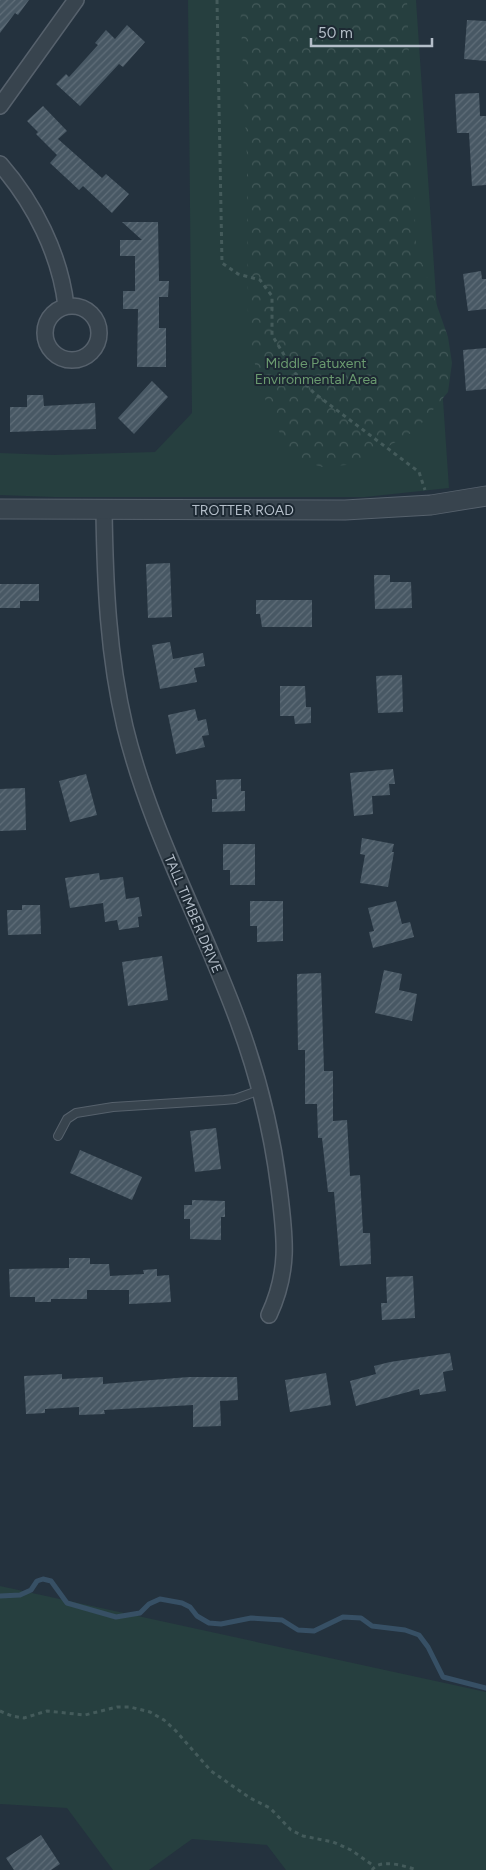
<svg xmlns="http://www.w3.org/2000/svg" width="486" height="1870" viewBox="0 0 486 1870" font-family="Figtree,sans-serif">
<defs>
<pattern id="forest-crowns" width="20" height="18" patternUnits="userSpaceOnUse" patternTransform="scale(1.25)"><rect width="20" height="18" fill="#263f3f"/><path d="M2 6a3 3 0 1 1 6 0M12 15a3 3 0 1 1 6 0" fill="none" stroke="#435959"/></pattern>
<pattern id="building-hatch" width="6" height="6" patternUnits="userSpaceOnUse" patternTransform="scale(1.25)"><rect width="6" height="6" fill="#485864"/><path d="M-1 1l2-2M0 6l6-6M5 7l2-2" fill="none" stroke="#606e79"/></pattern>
</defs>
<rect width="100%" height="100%" fill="#24323e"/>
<path fill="#263f3f" d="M 188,0 L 416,0 L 449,488 L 365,497 L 54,497 L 0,495 L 0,453 L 53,455 L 155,452 L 192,413 Z
M 0,1586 L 486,1692 L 486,1870 L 286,1870 L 267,1845 L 192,1839 L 149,1870 L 113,1870 L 67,1808 L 0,1804 Z"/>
<path fill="url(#forest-crowns)" d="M 240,0 L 407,0 L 416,246 L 448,337 L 452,363 L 448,392 L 416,430 L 370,457 L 346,465 L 322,467 L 297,459 L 282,438 L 260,387 L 248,332 L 247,160 Z"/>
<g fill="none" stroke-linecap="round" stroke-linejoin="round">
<path stroke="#375065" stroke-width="5" d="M 0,1596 L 20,1595 L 31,1590 L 37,1581 L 43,1579 L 51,1581 L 67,1603 L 116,1617 L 140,1613 L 149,1604 L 160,1599 L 182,1603 L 190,1607 L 197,1616 L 209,1623 L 221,1624 L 251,1618 L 282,1620 L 298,1630 L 314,1631 L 343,1617 L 361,1618 L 372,1626 L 405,1630 L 419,1635 L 428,1647 L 443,1677 L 486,1688"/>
</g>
<path fill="url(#building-hatch)" d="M 0,0 L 29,0 L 18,15 L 15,13 L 0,33 Z
M 467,20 L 486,21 L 486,61 L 464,59 Z
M 127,25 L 145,42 L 123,67 L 119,64 L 80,106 L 56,84 L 66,74 L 69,77 L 98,45 L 95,43 L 106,30 L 115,39 Z
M 479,93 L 480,116 L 486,116 L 486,185 L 472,186 L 469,133 L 457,133 L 455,94 Z
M 43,106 L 67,131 L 58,139 L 102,178 L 106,174 L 129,194 L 112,213 L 83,186 L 79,190 L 50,163 L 57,155 L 36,134 L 38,132 L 27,121 Z
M 122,222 L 158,222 L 159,281 L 169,281 L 168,297 L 159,297 L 159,328 L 166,328 L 166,367 L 137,367 L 138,309 L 123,309 L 123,291 L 135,291 L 135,256 L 120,256 L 120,240 L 142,240 Z
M 481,271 L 482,279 L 486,279 L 486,309 L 468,311 L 463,274 Z
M 486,348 L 486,389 L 466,391 L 463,350 Z
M 152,381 L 168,397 L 134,434 L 118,418 Z
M 27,395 L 43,395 L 44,406 L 95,403 L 96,429 L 10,432 L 10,407 L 27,407 Z
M 170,563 L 172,617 L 148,618 L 146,564 Z
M 374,575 L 390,575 L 390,582 L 411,582 L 412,608 L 375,609 Z
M 0,584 L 39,584 L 39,601 L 20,601 L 20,608 L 0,608 Z
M 256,600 L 312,600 L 312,627 L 262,627 L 260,614 L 256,614 Z
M 170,642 L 173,659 L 203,653 L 205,666 L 194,668 L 197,682 L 160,689 L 152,645 Z
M 402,675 L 403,712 L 378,713 L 376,676 Z
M 280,686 L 305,686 L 306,707 L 311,707 L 311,723 L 295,724 L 294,716 L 280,716 Z
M 195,709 L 198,721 L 206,719 L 209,735 L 202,736 L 205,747 L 176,754 L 168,715 Z
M 393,769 L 395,784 L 389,784 L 390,795 L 372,796 L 373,814 L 354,816 L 350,773 Z
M 86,774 L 97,815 L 70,822 L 59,781 Z
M 241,779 L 241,791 L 245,791 L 245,811 L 212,812 L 212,799 L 217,799 L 216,780 Z
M 25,788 L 26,830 L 0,831 L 0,789 Z
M 362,838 L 394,844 L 392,852 L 394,852 L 388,887 L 360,883 L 365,855 L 360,854 Z
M 223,844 L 255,844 L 255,885 L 230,885 L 230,870 L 223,870 Z
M 99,873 L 100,880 L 123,877 L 126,899 L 139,897 L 142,916 L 138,917 L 139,927 L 119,930 L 117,920 L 105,922 L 103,903 L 70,908 L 65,878 Z
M 250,901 L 283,901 L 283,941 L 257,942 L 257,926 L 250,926 Z
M 396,901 L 402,924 L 410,922 L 414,937 L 373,948 L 369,932 L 374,931 L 368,908 Z
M 22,905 L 40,905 L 41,934 L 8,935 L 7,910 L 22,910 Z
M 162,956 L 168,1000 L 128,1006 L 122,962 Z
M 384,970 L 402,974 L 399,990 L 417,994 L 412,1021 L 375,1013 Z
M 321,973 L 324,1071 L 333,1071 L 333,1121 L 347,1120 L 350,1176 L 360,1175 L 363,1233 L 370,1233 L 371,1264 L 340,1266 L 334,1192 L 328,1192 L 322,1138 L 318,1138 L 317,1104 L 305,1104 L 305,1050 L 298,1050 L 297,974 Z
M 216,1128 L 221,1169 L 195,1172 L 190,1131 Z
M 80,1150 L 142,1177 L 132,1200 L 70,1173 Z
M 192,1200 L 225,1201 L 225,1217 L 221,1217 L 221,1240 L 190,1239 L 190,1219 L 184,1219 L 184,1205 L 192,1205 Z
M 69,1258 L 90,1258 L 90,1264 L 109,1264 L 110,1276 L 144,1274 L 143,1270 L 157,1269 L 157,1276 L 169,1275 L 171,1302 L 129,1304 L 129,1290 L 87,1290 L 87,1299 L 51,1299 L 51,1302 L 35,1302 L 35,1297 L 10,1297 L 9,1269 L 69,1268 Z
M 413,1276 L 415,1318 L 382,1320 L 381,1303 L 387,1303 L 386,1277 Z
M 450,1353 L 453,1370 L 443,1372 L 446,1391 L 420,1395 L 419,1389 L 356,1406 L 350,1381 L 376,1374 L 374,1366 L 390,1362 Z
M 326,1373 L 331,1405 L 290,1412 L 285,1380 Z
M 62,1374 L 62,1379 L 103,1377 L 103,1384 L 189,1377 L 237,1377 L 238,1400 L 220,1401 L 221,1426 L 193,1427 L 193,1405 L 104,1410 L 105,1414 L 79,1415 L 79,1407 L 45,1409 L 45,1413 L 26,1414 L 24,1376 Z
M 41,1835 L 60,1864 L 51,1870 L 14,1870 L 6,1858 Z"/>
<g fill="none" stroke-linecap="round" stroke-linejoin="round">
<g stroke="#56616c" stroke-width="10">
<path id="service" d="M 58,1136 L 67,1119 L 76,1113 L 113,1107 L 224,1100 L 235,1099 L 260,1090"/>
</g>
<g stroke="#56616c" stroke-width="18">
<path id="minor" d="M 0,106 L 76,0
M 0,164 C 34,203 60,254 66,306
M45 333a27 27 0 1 1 54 0a27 27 0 1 1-54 0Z
M 104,510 C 105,583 108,655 125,727 C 150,830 202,922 238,1021 C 258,1075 272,1131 279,1188 C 285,1236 290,1270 269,1315"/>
</g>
<g stroke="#56616c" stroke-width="21">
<path id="tertiary" d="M 0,509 L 345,510 L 431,505 L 486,496"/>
</g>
<path stroke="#445b5b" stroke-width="3" stroke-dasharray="4 4" stroke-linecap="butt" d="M 217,0 L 222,263 L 238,274 L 260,280 L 272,296 L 272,335 L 295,373 L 314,393 L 419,472 L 425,490
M 0,1711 L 12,1716 L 24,1718 L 47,1711 L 85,1715 L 117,1707 L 130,1707 L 150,1712 L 164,1720 L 176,1731 L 211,1771 L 250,1798 L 270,1808 L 291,1830 L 303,1836 L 333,1842 L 351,1850 L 374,1866
M 372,1870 C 380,1858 405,1866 417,1870"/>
<use href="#service" stroke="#38444e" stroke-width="8"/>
<use href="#minor" stroke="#38444e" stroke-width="15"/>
<use href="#tertiary" stroke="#38444e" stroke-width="19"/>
</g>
<g text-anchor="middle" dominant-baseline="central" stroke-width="4" stroke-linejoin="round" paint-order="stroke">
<g font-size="14" fill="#6a9a6f" stroke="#1d2933">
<text x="316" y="363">Middle Patuxent<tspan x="316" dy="16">Environmental Area</tspan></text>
</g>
<g font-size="14" fill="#b4bec9" stroke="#1d2933">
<text x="243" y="510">TROTTER ROAD</text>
<text transform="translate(193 914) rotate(67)">TALL TIMBER DRIVE</text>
</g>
</g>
<path d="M311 38v8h121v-8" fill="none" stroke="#b4bec9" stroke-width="2.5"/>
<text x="318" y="38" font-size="15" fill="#b4bec9" stroke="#1d2933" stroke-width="4" paint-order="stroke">50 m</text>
</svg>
